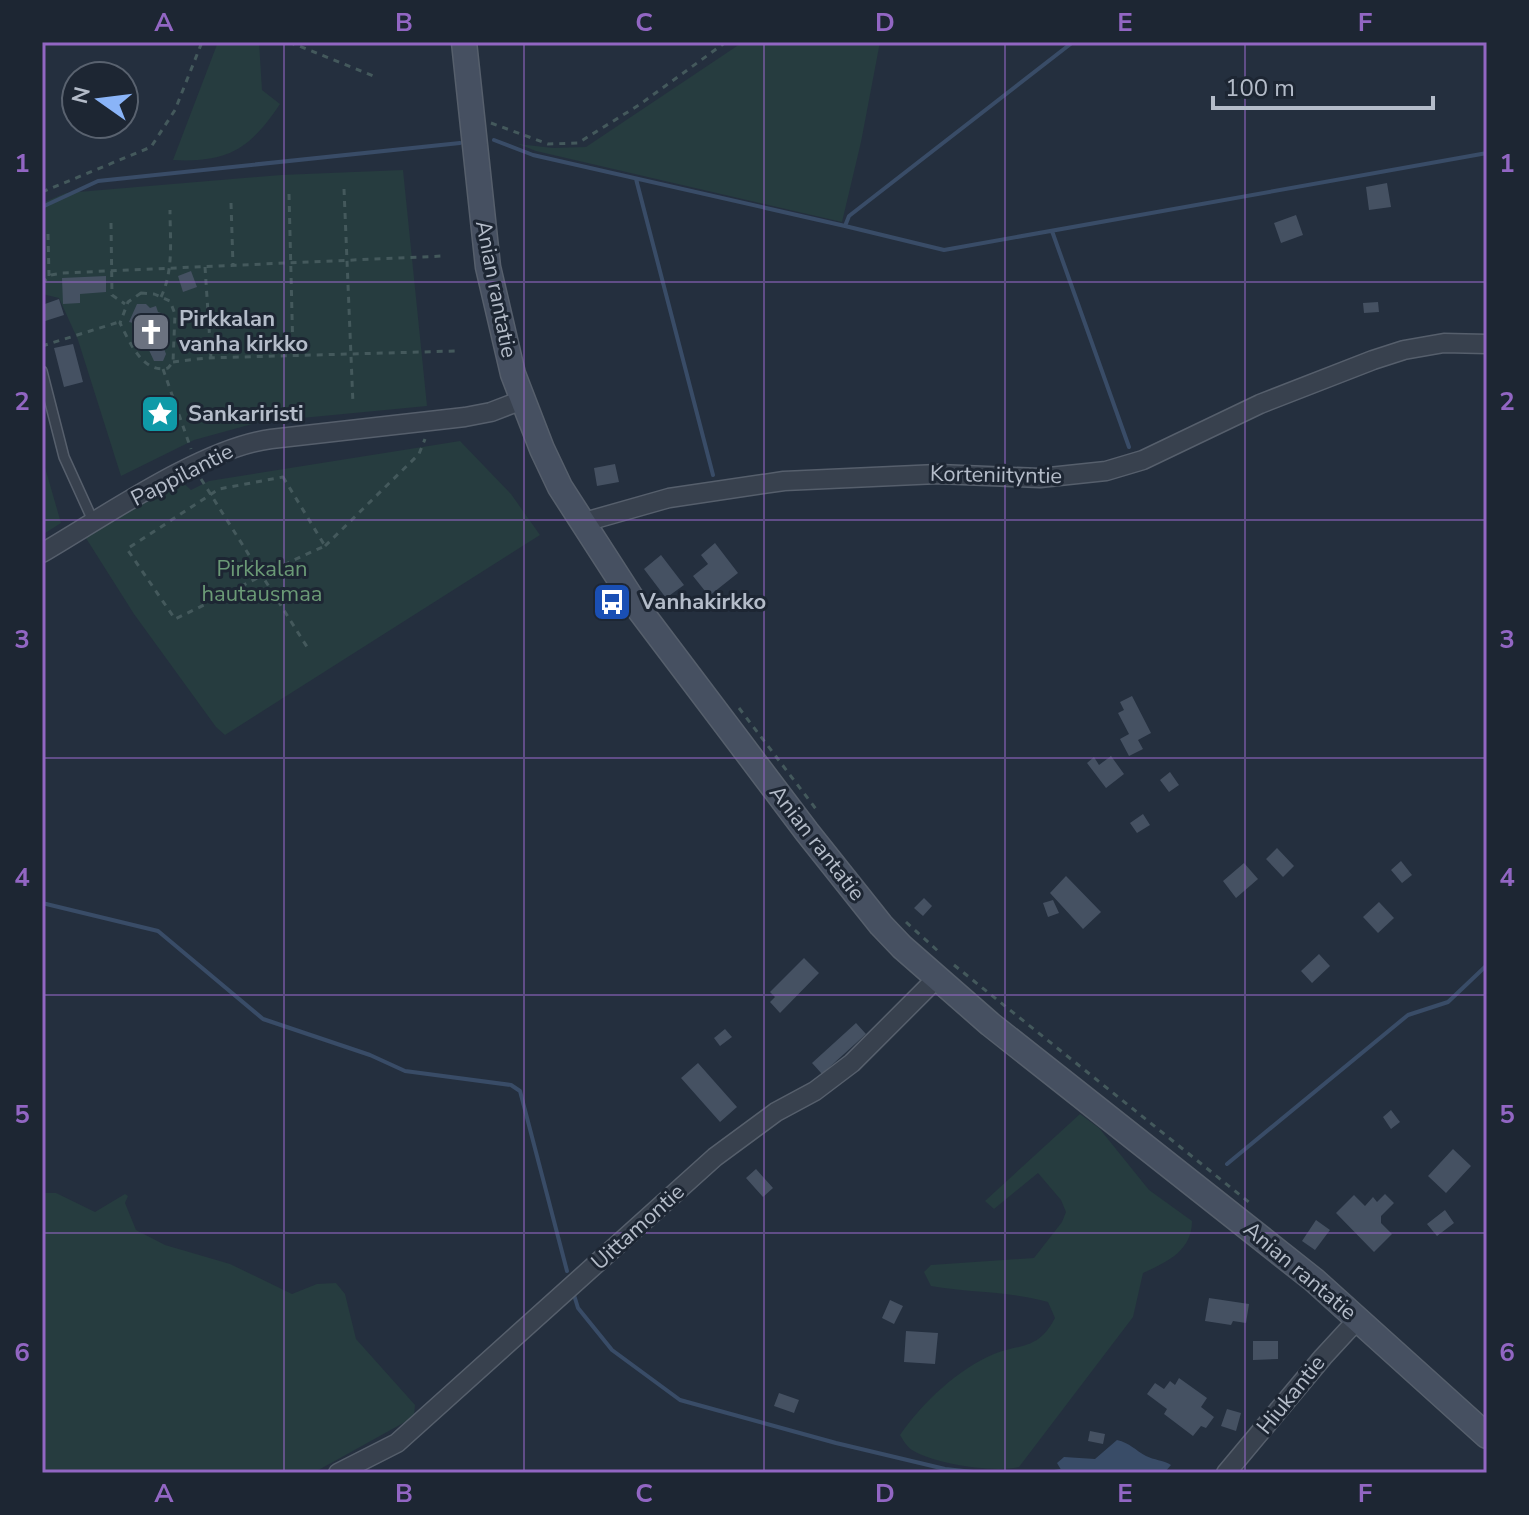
<svg xmlns="http://www.w3.org/2000/svg" width="1529" height="1515" viewBox="0 0 1529 1515" font-family="'Nunito Sans',sans-serif">
<rect width="100%" height="100%" fill="#242f3e"/>
<path fill="#263c3f" d="M 218,42 L 259,42 L 262,90 L 280,104 C 250,149 228,163 173,160 Z
M 743,42 L 880,42 L 861,142 L 842,222 L 536,151 L 518,144 L 553,148 L 586,147 Z
M 403,170 L 427,406 L 260,422 L 194,440 L 121,476 L 78,340 L 59,298 L 42,294 L 42,203 L 66,193 L 281,175 Z
M 460,441 L 511,494 L 540,535 L 225,735 L 216,727 L 134,614 L 84,535 L 181,481 L 191,490 L 209,481 Z
M 42,457 L 61,523 L 42,535 Z
M 1080,1114 L 1099,1128 L 1149,1190 L 1192,1221 C 1192,1251 1167,1262 1143,1273 L 1133,1317 L 1019,1467 C 994,1473 934,1464 912,1450 C 907,1447 903,1440 900,1435 C 922,1403 958,1369 994,1354 C 1023,1343 1038,1350 1055,1318 L 1048,1302 C 1010,1291 970,1293 931,1286 L 924,1272 L 931,1265 L 1034,1258 L 1062,1222 L 1066,1212 L 1061,1200 L 1038,1173 L 994,1209 L 985,1201 Z
M 42,1193 L 56,1193 L 95,1212 L 125,1194 L 128,1196 L 125,1203 L 136,1230 L 165,1245 L 230,1264 L 292,1294 L 317,1284 L 336,1283 L 345,1294 L 356,1339 L 415,1405 L 414,1417 L 313,1473 L 42,1473 Z"/>
<path fill="#394c67" d="M 1117,1440 C 1130,1443 1135,1450 1146,1456 C 1154,1460 1163,1460 1171,1465 L 1164,1473 L 1063,1473 L 1057,1463 L 1064,1457 L 1095,1459 Z"/>
<g fill="none" stroke-linecap="round" stroke-linejoin="round">
<path stroke="#394c67" stroke-width="4" d="M 494,140 L 533,155 L 845,226 L 849,216 L 1073,42
M 636,179 L 713,475
M 42,207 L 98,181 L 460,143
M 845,226 L 944,250 L 1487,153
M 1052,231 L 1129,447
M 42,903 L 158,931 L 263,1019 L 370,1055 L 405,1071 L 511,1085 L 520,1091 L 567,1271
M 1227,1164 L 1408,1015 L 1448,1002 L 1487,965
M 574,1295 L 578,1308 L 612,1350 L 680,1400 L 836,1443 L 945,1469 L 983,1473
M 1049,1473 L 1060,1471"/>
</g>
<path fill="#455162" d="M 1387,183 L 1391,207 L 1369,210 L 1366,187 Z
M 1296,215 L 1303,235 L 1281,243 L 1274,223 Z
M 191,271 L 197,287 L 183,292 L 178,276 Z
M 106,276 L 106,292 L 80,294 L 80,303 L 63,304 L 62,278 Z
M 59,299 L 64,315 L 42,322 L 42,305 Z
M 1378,302 L 1379,312 L 1364,313 L 1363,303 Z
M 137,304 L 146,304 L 150,308 L 156,306 L 158,312 L 164,314 L 162,321 L 169,340 L 162,343 L 166,354 L 163,361 L 154,361 L 148,348 L 143,350 L 133,323 L 129,322 Z
M 73,344 L 83,382 L 64,387 L 54,348 Z
M 615,464 L 619,482 L 597,486 L 594,468 Z
M 715,543 L 738,573 L 709,596 L 693,576 L 708,564 L 701,555 Z
M 661,555 L 684,585 L 666,598 L 644,569 Z
M 1132,696 L 1151,733 L 1138,740 L 1143,749 L 1129,756 L 1120,739 L 1129,734 L 1118,713 L 1124,710 L 1120,702 Z
M 1111,756 L 1124,774 L 1106,788 L 1087,763 L 1094,757 L 1099,765 Z
M 1170,772 L 1179,785 L 1169,792 L 1160,780 Z
M 1143,814 L 1150,825 L 1137,833 L 1130,823 Z
M 1277,848 L 1294,866 L 1283,877 L 1266,859 Z
M 1401,861 L 1412,875 L 1402,883 L 1391,870 Z
M 1244,863 L 1258,879 L 1236,898 L 1223,881 Z
M 1066,876 L 1101,912 L 1083,929 L 1050,893 Z
M 924,898 L 932,906 L 923,916 L 914,908 Z
M 1053,900 L 1059,913 L 1048,917 L 1043,903 Z
M 1379,902 L 1394,918 L 1378,933 L 1363,917 Z
M 1319,954 L 1330,966 L 1312,983 L 1301,971 Z
M 804,958 L 819,973 L 780,1013 L 770,1002 L 775,997 L 770,992 Z
M 856,1023 L 866,1034 L 822,1074 L 812,1063 Z
M 725,1029 L 732,1037 L 720,1046 L 714,1038 Z
M 698,1063 L 737,1107 L 720,1122 L 681,1078 Z
M 1391,1110 L 1400,1122 L 1391,1129 L 1383,1117 Z
M 1453,1149 L 1471,1166 L 1446,1193 L 1428,1176 Z
M 756,1169 L 773,1188 L 763,1197 L 746,1178 Z
M 1385,1194 L 1394,1203 L 1381,1216 L 1381,1223 L 1392,1234 L 1374,1252 L 1336,1213 L 1354,1195 L 1365,1206 L 1373,1197 L 1377,1202 Z
M 1445,1210 L 1454,1223 L 1437,1236 L 1427,1224 Z
M 1316,1220 L 1330,1230 L 1315,1250 L 1302,1241 Z
M 1209,1298 L 1249,1304 L 1246,1323 L 1233,1321 L 1231,1325 L 1205,1321 Z
M 890,1300 L 903,1306 L 894,1324 L 882,1318 Z
M 906,1331 L 938,1333 L 935,1364 L 904,1362 Z
M 1253,1341 L 1278,1341 L 1278,1359 L 1253,1360 Z
M 1179,1378 L 1207,1398 L 1201,1407 L 1214,1417 L 1206,1428 L 1201,1426 L 1193,1436 L 1164,1414 L 1167,1409 L 1147,1394 L 1155,1383 L 1164,1389 L 1170,1381 L 1175,1385 Z
M 779,1393 L 799,1400 L 794,1413 L 774,1406 Z
M 1227,1409 L 1241,1413 L 1236,1431 L 1221,1426 Z
M 1090,1431 L 1105,1434 L 1103,1444 L 1088,1441 Z"/>
<g fill="none" stroke-linecap="round" stroke-linejoin="round">
<g stroke="#565f6c" stroke-width="12">
<path id="lane" d="M 42,371 L 64,457 L 94,523"/>
</g>
<g stroke="#565f6c" stroke-width="21">
<path id="street" d="M 581,523 L 669,498 L 784,481 L 938,474 L 1040,478 L 1106,471 L 1143,460 L 1260,404 L 1373,360 L 1404,350 L 1444,343 L 1487,344
M 42,553 C 104,517 202,448 271,439 L 465,417 L 491,412 L 522,400
M 338,1473 L 397,1443 L 715,1157 L 776,1112 L 815,1091 L 852,1063 L 936,979
M 1226,1473 L 1323,1357 L 1358,1319"/>
</g>
<g stroke="#565f6c" stroke-width="27">
<path id="secondary" d="M 464,42 L 488,267 L 513,374 L 542,449 L 560,487 L 638,608 L 807,832 L 881,925 L 902,947 L 990,1024 L 1314,1280 L 1487,1436"/>
</g>
<path stroke="#44595c" stroke-width="3" stroke-dasharray="6 6" stroke-linecap="butt" d="M 289,42 L 376,77
M 491,123 L 548,144 L 578,143 L 639,105 L 726,42
M 344,189 L 353,404
M 42,192 L 151,147 L 175,110 L 202,42
M 289,194 L 293,354
M 231,203 L 233,265
M 111,223 L 112,295 L 125,304
M 48,234 L 49,276
M 205,267 L 211,358
M 42,283 L 51,275 L 62,273 L 443,256
M 141,293 L 154,294 L 170,301 L 175,314 L 173,362 L 168,368 C 143,374 130,343 120,323 L 128,302 Z
M 161,297 C 174,270 170,239 170,210
M 42,346 L 119,322
M 173,362 L 206,358 L 456,351
M 163,369 L 191,449
M 283,477 L 325,546 C 274,568 226,595 175,619 L 127,549 L 219,489 Z
M 201,479 L 309,650
M 325,546 L 419,454 L 425,439
M 739,708 L 819,813
M 906,922 L 939,952
M 954,965 L 1250,1203"/>
<use href="#lane" stroke="#38414e" stroke-width="9"/>
<use href="#street" stroke="#38414e" stroke-width="18"/>
<use href="#secondary" stroke="#465061" stroke-width="24"/>
</g>
<path fill="none" stroke="#9266c3" stroke-width="2" stroke-opacity="0.55" d="M 284,42 L 284,1473M 524,42 L 524,1473M 764,42 L 764,1473M 1005,42 L 1005,1473M 1245,42 L 1245,1473M 42,282 L 1487,282M 42,520 L 1487,520M 42,758 L 1487,758M 42,995 L 1487,995M 42,1233 L 1487,1233"/>
<defs>
<g id="church-square" transform="scale(2)"><rect x="-9" y="-9" width="18" height="18" rx="4" fill="#6b7280" stroke="#1d2633"/><path d="M-1.2-6h2.4v3.5h3.3v2.4h-3.3V6h-2.4V-.1h-3.3v-2.4h3.3Z" fill="#fff"/></g>
<g id="sight-square" transform="scale(2)"><rect x="-9" y="-9" width="18" height="18" rx="4" fill="#0f9aa8" stroke="#1d2633"/><path d="M0-6L1.8-2.2L6-1.7L2.9 1.2L3.7 5.4L0 3.3L-3.7 5.4L-2.9 1.2L-6-1.7L-1.8-2.2Z" fill="#fff"/></g>
<g id="bus-square" transform="scale(2)"><rect x="-9" y="-9" width="18" height="18" rx="4" fill="#1a4fb4" stroke="#1d2633"/><path d="M-5-6H5V4H4V6H2V4H-2V6H-4V4H-5ZM-3.5-4V0h7V-4ZM-3.5 1.2v1.5H-2V1.2ZM2 1.2v1.5H3.5V1.2Z" fill="#fff"/></g>
</defs>
<g fill-rule="evenodd">
<use href="#church-square" x="151" y="332"/>
<use href="#sight-square" x="160" y="414"/>
<use href="#bus-square" x="612" y="602"/>
</g>
<g text-anchor="middle" dominant-baseline="central" stroke-width="6" stroke-linejoin="round" paint-order="stroke">
<g font-size="22" fill="#b4bcc9" stroke="#1d2633">
<text transform="translate(496 289) rotate(79)">Anian rantatie</text>
<text transform="translate(182 475) rotate(-27)">Pappilantie</text>
<text transform="translate(996 475) rotate(1)">Korteniityntie</text>
<text transform="translate(817 843) rotate(52)">Anian rantatie</text>
<text transform="translate(638 1227) rotate(-42)">Uittamontie</text>
<text transform="translate(1300 1271) rotate(40)">Anian rantatie</text>
<text transform="translate(1291 1395) rotate(-51)">Hiukantie</text>
</g>
<g font-size="22" font-weight="bold" fill="#b4bcc9" stroke="#1d2633" text-anchor="start">
<text x="179" y="319">Pirkkalan<tspan x="179" dy="25">vanha kirkko</tspan></text>
<text x="188" y="414">Sankariristi</text>
<text x="640" y="602">Vanhakirkko</text>
</g>
<g font-size="22" fill="#6b9a76" stroke="#1d2633">
<text x="262" y="569">Pirkkalan<tspan x="262" dy="25">hautausmaa</tspan></text>
</g>
</g>
<rect width="1529" height="1515" fill="none" stroke="#1d2633" stroke-width="88"/>
<g transform="translate(100 100) rotate(284)"><circle r="38" fill="#1d2633" stroke="#59626f" stroke-width="2"/>
<path d="M0-6L14 30L0 20L-14 30Z" fill="#8ab4f8"/>
<text y="-12" font-size="22" font-weight="bold" text-anchor="middle" fill="#b4bcc9">N</text>
</g>
<path d="M1213 96v12h220v-12" fill="none" stroke="#b4bcc9" stroke-width="4"/>
<text x="1225" y="96" font-size="24" fill="#b4bcc9" stroke="#1d2633" stroke-width="6" paint-order="stroke">100 m</text>
<rect x="44" y="44" width="1441" height="1427" fill="none" stroke="#9266c3" stroke-width="3"/>
<g font-size="26" text-anchor="middle" font-weight="bold" fill="#9266c3">
<text x="164" y="31">A</text>
<text x="404" y="31">B</text>
<text x="644" y="31">C</text>
<text x="885" y="31">D</text>
<text x="1125" y="31">E</text>
<text x="1365" y="31">F</text>
<text x="22" y="172">1</text>
<text x="1507" y="172">1</text>
<text x="22" y="410">2</text>
<text x="1507" y="410">2</text>
<text x="22" y="648">3</text>
<text x="1507" y="648">3</text>
<text x="22" y="886">4</text>
<text x="1507" y="886">4</text>
<text x="22" y="1123">5</text>
<text x="1507" y="1123">5</text>
<text x="22" y="1361">6</text>
<text x="1507" y="1361">6</text>
<text x="164" y="1502">A</text>
<text x="404" y="1502">B</text>
<text x="644" y="1502">C</text>
<text x="885" y="1502">D</text>
<text x="1125" y="1502">E</text>
<text x="1365" y="1502">F</text>
</g>
</svg>
